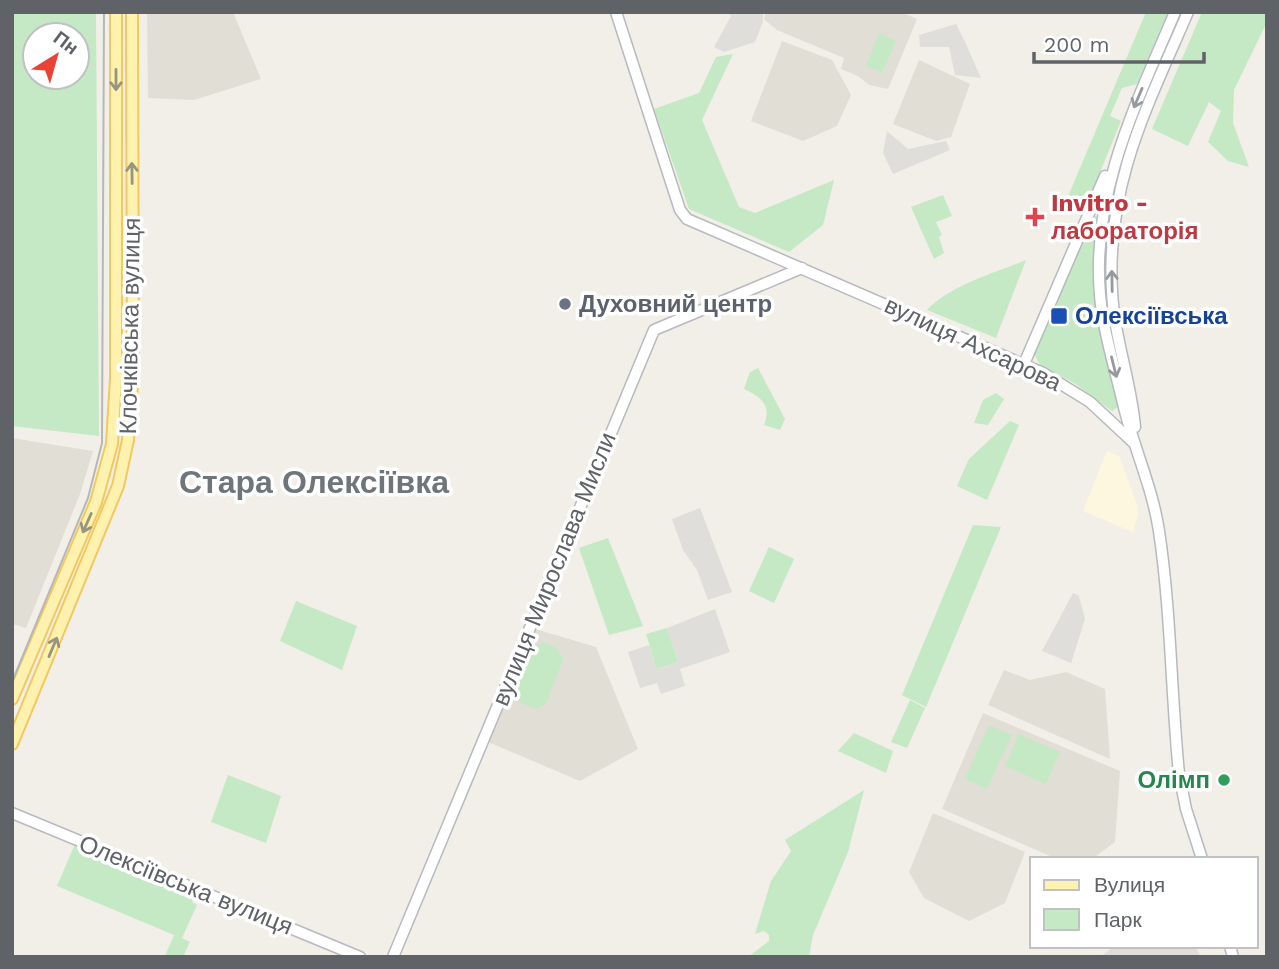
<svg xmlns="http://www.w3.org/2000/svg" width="1279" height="969" viewBox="0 0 1279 969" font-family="'Work Sans',sans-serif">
<rect width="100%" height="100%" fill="#f1efe8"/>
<path fill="#fef7e0" d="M 1107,451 L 1119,456 L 1137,504 L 1138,514 L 1133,532 L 1083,511 Z"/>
<path fill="#e0deda" d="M 726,12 L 763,12 L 763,22 L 755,42 L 724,52 L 714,47 L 731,16 Z
M 956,24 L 965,42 L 981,78 L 955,75 L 949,47 L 920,47 L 919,35 Z
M 887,131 L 908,149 L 946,141 L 950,150 L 893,174 L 883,153 Z
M 700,508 L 732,592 L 708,600 L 697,570 L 683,550 L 672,519 Z
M 1073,593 L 1079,596 L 1085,619 L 1071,663 L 1042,651 Z
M 715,609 L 730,652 L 680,669 L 685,686 L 661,694 L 657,683 L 640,688 L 628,652 L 649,645 L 658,669 L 678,662 L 667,628 Z
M 1115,946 L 1195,946 L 1201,957 L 1100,957 Z"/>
<path fill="#e1ded6" d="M 147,12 L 233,12 L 261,79 L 194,100 L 148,98 Z
M 766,12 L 901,12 L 917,19 L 888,89 L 869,85 L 858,76 L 841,69 L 844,58 L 777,30 L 764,19 Z
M 782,41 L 832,60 L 851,95 L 837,126 L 803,141 L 751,121 Z
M 919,60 L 970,84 L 951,137 L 936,141 L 893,124 Z
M 12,438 L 93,451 L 80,494 L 26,628 L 12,624 Z
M 535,629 L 596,647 L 638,749 L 580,781 L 488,742 Z
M 1004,670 L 1030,680 L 1066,672 L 1105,689 L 1110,759 L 988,705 Z
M 983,713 L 1120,771 L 1115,842 L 1092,859 L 1057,859 L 942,809 Z
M 933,813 L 1025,852 L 1005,903 L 969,921 L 924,898 L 909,872 Z"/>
<path fill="#c5e8c5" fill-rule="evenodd" d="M 12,12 L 96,12 L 99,436 L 12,426 ZM 35,35 L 77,35 L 77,77 L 35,77 Z
M 1146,12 L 1168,12 L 1137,84 L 1122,88 L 1110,116 L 1121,121 L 1084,211 L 1069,194 Z
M 1202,12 L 1267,12 L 1267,22 L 1234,90 L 1233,123 L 1249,167 L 1228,161 L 1208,142 L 1221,111 L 1209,102 L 1188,146 L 1152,129 Z
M 879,33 L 896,41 L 882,73 L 866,66 Z
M 733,54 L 702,120 L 739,207 L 755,213 L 834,180 L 823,225 L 789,252 L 689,209 L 654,109 L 699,93 L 716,57 Z
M 943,195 L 952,216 L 936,222 L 942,235 L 939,237 L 944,253 L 934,259 L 911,207 Z
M 1095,215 L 1098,219 L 1096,248 L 1119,406 L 1112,411 L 1074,383 L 1040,365 L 1034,354 Z
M 1026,260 L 996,338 L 927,310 C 950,285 995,273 1026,260 Z
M 758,368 L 785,419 L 780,430 L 764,425 C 772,405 761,397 744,389 L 750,372 Z
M 996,393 L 1004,399 L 988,425 L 974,423 L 983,400 Z
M 1010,421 L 1019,425 L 987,500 L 957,486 L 969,459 Z
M 973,525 L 1001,527 L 926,707 L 902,695 Z
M 608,538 L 643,626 L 609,635 L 579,548 Z
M 769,547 L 794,559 L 774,603 L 749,591 Z
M 296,601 L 357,626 L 342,670 L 280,641 Z
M 667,628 L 678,662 L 657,669 L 646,634 Z
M 544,642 L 558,649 L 563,659 L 546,704 L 535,709 L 521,703 L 515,695 L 534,647 Z
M 910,700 L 925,708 L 907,748 L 891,742 Z
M 989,725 L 1012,735 L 987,789 L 965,779 Z
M 854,733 L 893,751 L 886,773 L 838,751 Z
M 1019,734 L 1060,752 L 1046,784 L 1005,766 Z
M 228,775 L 281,796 L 266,843 L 211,822 Z
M 864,790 L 848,852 L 813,935 L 809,957 L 748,957 L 769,941 L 769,935 L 764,931 L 755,934 L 771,881 L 791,851 L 785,840 Z
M 75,844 L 195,895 L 192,902 L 197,905 L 182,938 L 190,942 L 183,957 L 165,956 L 174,935 L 57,886 Z"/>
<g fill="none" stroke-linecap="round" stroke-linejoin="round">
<g stroke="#b6babf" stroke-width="13">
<path id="secondary" d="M 616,12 L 680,210 L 687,219 L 1043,373 L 1090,402 L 1135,444
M 1175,12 C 1136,104 1091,193 1100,295 C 1103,330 1114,365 1122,399 C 1132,444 1152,485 1159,531 C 1171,611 1171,693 1179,774 L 1186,809 L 1202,859
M 1024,364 L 1105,176
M 1135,427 C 1131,381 1114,337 1112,291 C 1106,184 1147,107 1188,12
M 12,813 L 360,957
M 1230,946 L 1233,957
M 393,957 L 654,330 L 802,268"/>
</g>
<g stroke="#f2c960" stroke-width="14">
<path id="primary" d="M 12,699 L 96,502 L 112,444 L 116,378 L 116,12
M 12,744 L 118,486 L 128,440 L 133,374 L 132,12"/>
</g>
<use href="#secondary" stroke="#fff" stroke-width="10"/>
<use href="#primary" stroke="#fff2af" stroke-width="10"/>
<path stroke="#b6b7b8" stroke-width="2" d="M 12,682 L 88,498 L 102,443 L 104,12"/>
</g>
<defs><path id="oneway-shaft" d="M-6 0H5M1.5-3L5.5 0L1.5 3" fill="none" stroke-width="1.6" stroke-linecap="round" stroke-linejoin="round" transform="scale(1.75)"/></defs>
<g stroke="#979581">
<use href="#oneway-shaft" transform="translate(116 80) rotate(90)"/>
<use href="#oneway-shaft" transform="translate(132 173) rotate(-91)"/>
<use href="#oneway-shaft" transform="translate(87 523) rotate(114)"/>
<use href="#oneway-shaft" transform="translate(53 647) rotate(-67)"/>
</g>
<g stroke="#979a9d">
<use href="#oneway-shaft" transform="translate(1138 98) rotate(113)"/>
<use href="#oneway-shaft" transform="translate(1112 281) rotate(-91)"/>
<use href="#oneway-shaft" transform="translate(1114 367) rotate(76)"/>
</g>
<path fill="#e0444e" stroke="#fff" stroke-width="2.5" d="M1031.5 206.5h7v7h7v7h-7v7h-7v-7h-7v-7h7z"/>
<circle fill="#6b7280" stroke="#fff" stroke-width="2.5" cx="565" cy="304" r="7"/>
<rect fill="#1a4fb4" stroke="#fff" stroke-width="2.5" x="1050" y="307" width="18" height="18" rx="3.5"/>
<circle fill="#2e9e5b" stroke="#fff" stroke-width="2.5" cx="1224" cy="780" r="7"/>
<g text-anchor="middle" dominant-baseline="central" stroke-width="7" stroke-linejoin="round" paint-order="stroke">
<g font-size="24" font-weight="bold" fill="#be3a42" stroke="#fff" text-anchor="start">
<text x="1051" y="203">Invitro -<tspan x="1051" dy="28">лабораторія</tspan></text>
</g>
<g font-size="24" font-weight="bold" fill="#5b616d" stroke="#fff" text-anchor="start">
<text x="579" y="304">Духовний центр</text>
</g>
<g font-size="24" font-weight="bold" fill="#164399" stroke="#fff" text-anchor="start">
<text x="1075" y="316">Олексіївська</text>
</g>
<g font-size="24" fill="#5f6368" stroke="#fff">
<text transform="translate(130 326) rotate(-89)">Клочківська вулиця</text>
<text transform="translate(973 344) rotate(25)">вулиця Ахсарова</text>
<text transform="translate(554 569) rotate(-68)">вулиця Мирослава Мисли</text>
<text transform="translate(186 885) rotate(22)">Олексіївська вулиця</text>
</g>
<g font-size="24" font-weight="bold" fill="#27864d" stroke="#fff" text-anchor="end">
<text x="1210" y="780">Олімп</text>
</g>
<g font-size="32" font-weight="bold" fill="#70757a" stroke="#fff">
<text x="314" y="482">Стара Олексіївка</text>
</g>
</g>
<rect width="1279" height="969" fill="none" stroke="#5f6368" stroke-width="28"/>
<rect x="1030" y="857" width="228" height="91" fill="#ffffff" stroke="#bfc1c3" stroke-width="2"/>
<rect x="1044" y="880" width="35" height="10" fill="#fff2af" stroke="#bfc1c3" stroke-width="2"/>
<text x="1094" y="892" font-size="21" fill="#5f6368">Вулиця</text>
<rect x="1044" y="909" width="35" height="21" fill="#c5e8c5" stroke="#bfc1c3" stroke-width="2"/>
<text x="1094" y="927" font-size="21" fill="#5f6368">Парк</text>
<g transform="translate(56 56) rotate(37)"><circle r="33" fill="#ffffff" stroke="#bfc1c3" stroke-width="2"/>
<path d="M0-5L12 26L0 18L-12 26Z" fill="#ea4335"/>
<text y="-10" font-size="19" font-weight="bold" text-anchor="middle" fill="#5f6368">Пн</text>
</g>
<path d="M1034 52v10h170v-10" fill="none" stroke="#5f6368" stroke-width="3.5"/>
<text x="1044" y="52" font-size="21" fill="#5f6368" stroke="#ffffff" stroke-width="5" paint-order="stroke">200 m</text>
</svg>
